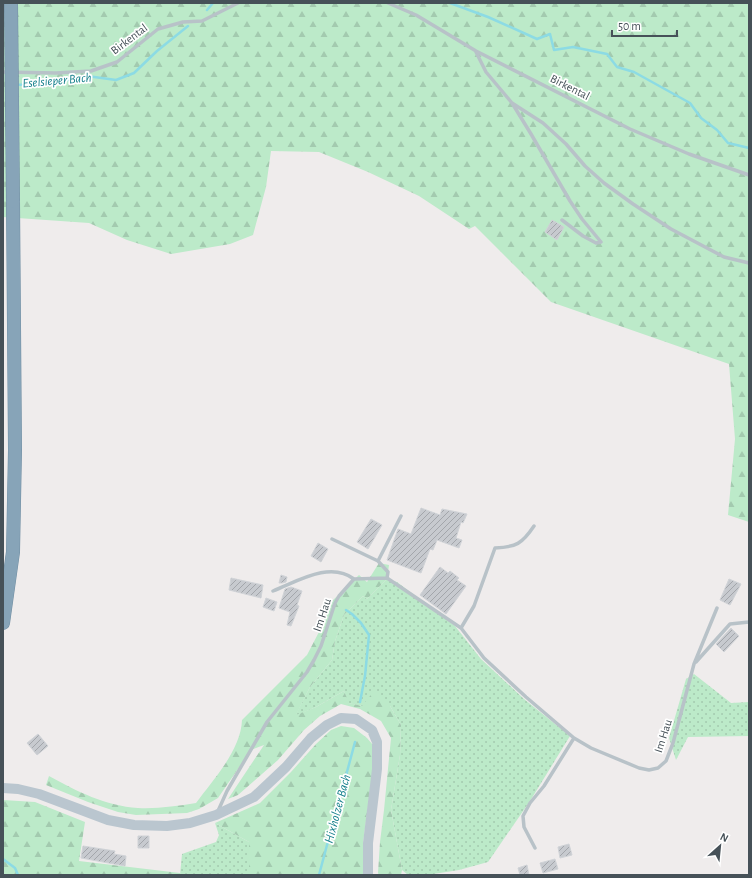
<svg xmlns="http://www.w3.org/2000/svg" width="752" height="878" viewBox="0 0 752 878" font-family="'Alegreya Sans',sans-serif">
<defs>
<pattern id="grass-dots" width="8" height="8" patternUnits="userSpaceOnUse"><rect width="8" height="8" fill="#bceac9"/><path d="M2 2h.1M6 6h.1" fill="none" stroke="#a3caaf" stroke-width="1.8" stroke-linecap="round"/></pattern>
<pattern id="forest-firs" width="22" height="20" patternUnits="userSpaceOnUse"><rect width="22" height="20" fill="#bceac9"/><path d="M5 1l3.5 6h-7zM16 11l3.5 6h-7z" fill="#a3caaf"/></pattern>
<pattern id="building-hatch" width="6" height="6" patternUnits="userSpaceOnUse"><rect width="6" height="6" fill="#c7cacf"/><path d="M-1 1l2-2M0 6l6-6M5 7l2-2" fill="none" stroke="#a3a6ab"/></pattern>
</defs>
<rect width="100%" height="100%" fill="#efecec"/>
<path fill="url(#grass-dots)" d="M 387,579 L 397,582 L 455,626 L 481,659 L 524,699 L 570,736 L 530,801 L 488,862 L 459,870 L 427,875 L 408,875 L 402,870 L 391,810 L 400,755 L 401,725 L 390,706 L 362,706 L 348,703 L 344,691 L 316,707 L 295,716 L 310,687 L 332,660 L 335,641 L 344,615 L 363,596 L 367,599 Z
M 694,674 L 731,703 L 749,702 L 749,736 L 688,737 L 676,760 L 669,738 L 686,679 Z
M 215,823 L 249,842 L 249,875 L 180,875 L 182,854 L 216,842 L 219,835 Z"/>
<path fill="url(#forest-firs)" d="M 3,3 L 749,3 L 749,522 L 728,515 L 735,439 L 729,364 L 551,302 L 475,226 L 469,229 L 419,196 L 368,172 L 319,152 L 271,151 L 266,187 L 253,235 L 230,244 L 171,254 L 127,240 L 89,223 L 3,217 Z
M 379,563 L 389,565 L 387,579 L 367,599 L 363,596 L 344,615 L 335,641 L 332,660 L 310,687 L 296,715 L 316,707 L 344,691 L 349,703 L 362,706 L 374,691 L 390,706 L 401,725 L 400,755 L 391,810 L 402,870 L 401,875 L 379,875 L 378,873 L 380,842 L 384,810 L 391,738 L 381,721 L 360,709 L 341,704 L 320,716 L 304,730 L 278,760 L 238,795 L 228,799 L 264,745 L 251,750 L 218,798 L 199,809 L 187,813 L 136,815 L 118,812 L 88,802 L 46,785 L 49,776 C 76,791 106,806 138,808 C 157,809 177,806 196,803 C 213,780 241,750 242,720 L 307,655 L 320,630 L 331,602 L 359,575 L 367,582 Z
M 341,726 L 354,728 L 367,738 L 373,745 L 373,769 L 363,843 L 363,875 L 249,875 L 249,842 L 215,823 L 260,803 L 291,772 L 316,744 L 331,730 Z
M 3,800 L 35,802 L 85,822 L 79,861 L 180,873 L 180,875 L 3,875 Z"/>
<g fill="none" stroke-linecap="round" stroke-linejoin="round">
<path stroke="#8cdbe4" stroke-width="2.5" d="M 450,3 L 488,17 L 537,39 L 550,34 L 554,50 L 573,47 L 607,54 L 617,67 L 634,72 L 690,103 L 701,118 L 717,130 L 728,143 L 749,148
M 207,10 L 213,3
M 15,85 L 35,84 L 46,80 L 75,80 L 87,76 L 116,80 L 134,73 L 157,51 L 188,26
M 346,610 L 352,614 L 361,623 L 369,635 L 365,676 L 360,702
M 3,859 L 15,868 L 18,875
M 319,875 L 327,845 L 337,818 L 340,798 L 355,742"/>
</g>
<path fill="url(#building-hatch)" stroke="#d0d3d7" d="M 552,220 L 564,227 L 557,240 L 545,232 Z
M 421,508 L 440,515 L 442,509 L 467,514 L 463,523 L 461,522 L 456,538 L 462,540 L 459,548 L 437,540 L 433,550 L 430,549 L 421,573 L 387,560 L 398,529 L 411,534 Z
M 371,519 L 382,525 L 368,549 L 357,542 Z
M 318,543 L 328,549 L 321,562 L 311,556 Z
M 440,567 L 448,573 L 450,571 L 459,578 L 457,580 L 466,586 L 446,614 L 420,595 Z
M 281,575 L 287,577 L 286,582 L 282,583 L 279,583 Z
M 231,578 L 263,585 L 261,598 L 229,590 Z
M 729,579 L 741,584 L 730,605 L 720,600 Z
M 291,587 L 302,591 L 297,605 L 299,606 L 291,626 L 287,625 L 290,612 L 279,608 L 285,589 Z
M 266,598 L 277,602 L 274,611 L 263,607 Z
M 731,628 L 739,636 L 724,652 L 716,644 Z
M 38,734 L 48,746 L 37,755 L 27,743 Z
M 138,836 L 149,836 L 149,848 L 138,848 Z
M 569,844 L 572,855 L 560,858 L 558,847 Z
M 83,846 L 115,851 L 114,854 L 126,856 L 125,866 L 81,858 Z
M 555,859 L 558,869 L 543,873 L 540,863 Z
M 527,865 L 529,875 L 520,875 L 518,868 Z"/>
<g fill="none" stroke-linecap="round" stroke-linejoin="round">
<g stroke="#728fa3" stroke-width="14">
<path id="highway" d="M 3,623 L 13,552 L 15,450 L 13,201"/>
</g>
<path stroke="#b8c2c8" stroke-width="3.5" d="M 388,3 L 416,15 L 476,51 L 630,129 L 689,154 L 749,175
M 476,52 L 486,72 L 512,103 L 531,134 L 570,201 L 582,219 L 601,242 L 596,243 L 583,236 L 562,220
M 3,72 L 56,73 L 91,71 L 117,62 L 158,29 L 183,22 L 202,21 L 238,3
M 512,103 L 543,123 L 566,144 L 585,166 L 604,183 L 633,204 L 671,229 L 724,257 L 749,263
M 332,539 L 378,561 L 388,572 L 387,578
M 378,561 L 401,516
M 273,591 C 298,581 330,561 354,579
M 461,628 L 474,606 L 495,548 C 516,547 522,544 534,526
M 696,662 L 730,624 L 749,622
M 218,811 L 227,791 L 267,722 L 307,672 L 314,660 L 321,646 L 335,603 L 339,596 L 354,579 L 387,578 L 461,628 L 484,658 L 526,697 L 574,738 L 591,748 L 639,768 L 649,770 L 658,768 L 666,761 L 673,743 L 694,664 L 717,608
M 535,848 L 524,827 L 523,816 L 530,803 L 544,786 L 574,738"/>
<path stroke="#bac6cf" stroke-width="10" d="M 3,788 L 18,789 L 39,794 L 108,820 L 134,825 L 167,826 L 190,823 L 216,815 L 254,797 L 286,767 L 311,738 L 327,725 L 341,718 L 356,719 L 372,730 L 377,742 L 377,769 L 368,843 L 368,875"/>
<use href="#highway" stroke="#87a4b8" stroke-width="13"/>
<g stroke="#728fa3" stroke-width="14" stroke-linecap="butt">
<path id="highway-bridge" d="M 11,3 L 13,201"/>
</g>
<use href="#highway-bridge" stroke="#87a4b8" stroke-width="13"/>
</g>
<g text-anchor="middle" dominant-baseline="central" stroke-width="3.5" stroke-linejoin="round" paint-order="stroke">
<g font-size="12" fill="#465158" stroke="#fff">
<text transform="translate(129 39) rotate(-37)">Birkental</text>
<text transform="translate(570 87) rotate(27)">Birkental</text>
<text transform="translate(322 615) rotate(-71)">Im Hau</text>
<text transform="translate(663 736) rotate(-72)">Im Hau</text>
</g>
<g font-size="13" font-style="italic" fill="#16808c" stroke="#fff">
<text transform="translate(57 81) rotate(-5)">Eselsieper Bach</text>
<text transform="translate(338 809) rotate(-75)">Hixholzer Bach</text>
</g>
</g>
<rect width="752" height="878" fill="none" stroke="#465158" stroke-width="8"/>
<g transform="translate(720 846) rotate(27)" stroke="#ffffff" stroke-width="3" paint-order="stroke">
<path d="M0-3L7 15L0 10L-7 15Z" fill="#465158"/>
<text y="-6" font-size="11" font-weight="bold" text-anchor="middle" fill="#465158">N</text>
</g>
<path d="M612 30v6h65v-6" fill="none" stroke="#465158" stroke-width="2"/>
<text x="618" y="30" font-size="12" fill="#465158" stroke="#ffffff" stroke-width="3" paint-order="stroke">50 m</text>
</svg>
